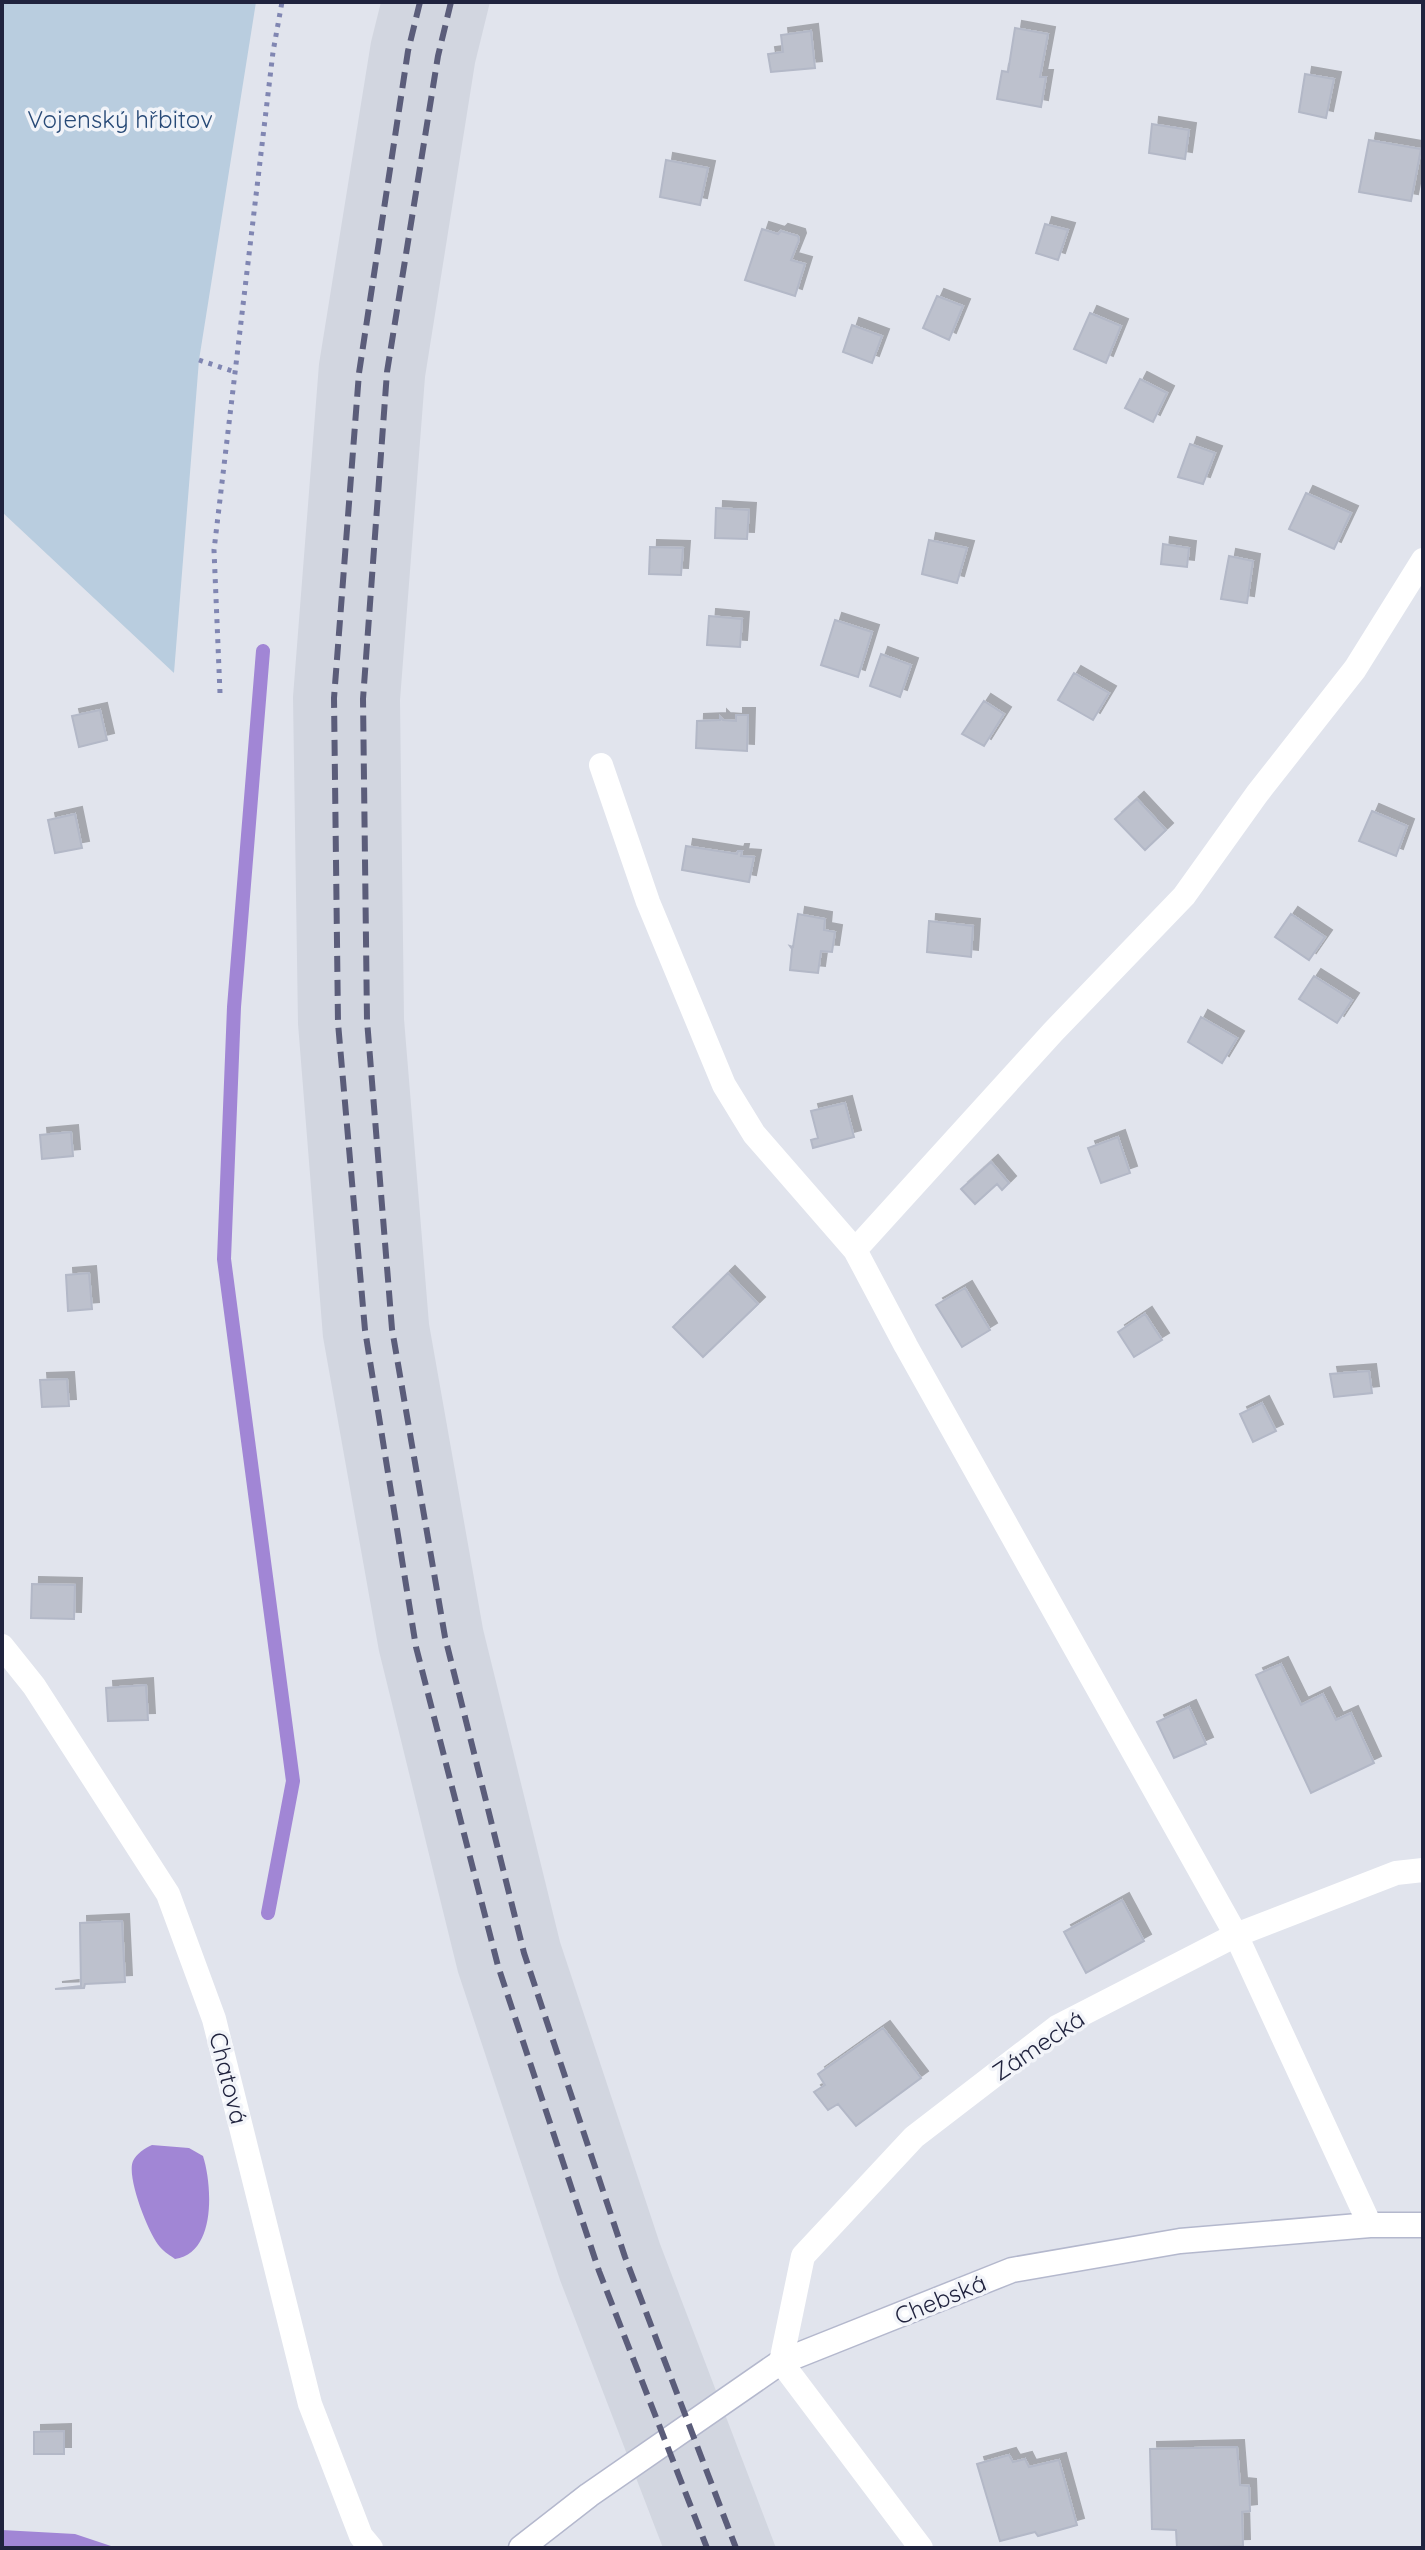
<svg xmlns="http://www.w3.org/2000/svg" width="1425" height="2550" viewBox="0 0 1425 2550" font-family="Quicksand,sans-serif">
<defs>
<filter id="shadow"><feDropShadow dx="7" dy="-7" stdDeviation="0" flood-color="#0004"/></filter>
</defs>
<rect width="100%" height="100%" fill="#e1e4ed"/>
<path fill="#d2d6e0" d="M 381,2 L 490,2 L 475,63 L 425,377 L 400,700 L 404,1019 L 429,1324 L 483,1629 L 560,1942 L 660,2244 L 776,2548 L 663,2548 L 560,2280 L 458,1972 L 379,1651 L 323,1337 L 298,1024 L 293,697 L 319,364 L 371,42 Z"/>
<path fill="#b9cddf" d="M 2,2 L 256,2 L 199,360 L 174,673 L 2,512 Z"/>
<path fill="#a186d5" d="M 152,2145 L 189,2148 L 203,2156 C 212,2184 217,2253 175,2259 C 171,2256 164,2252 160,2247 C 149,2235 126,2177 133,2161 C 136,2154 145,2148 152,2145 Z
M 2,2530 L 75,2534 L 117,2548 L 2,2548 Z"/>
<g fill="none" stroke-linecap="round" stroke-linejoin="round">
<path stroke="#a186d5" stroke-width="14" d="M 263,651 L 234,1007 L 224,1259 L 293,1781 L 268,1913"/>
</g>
<path fill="#bdc1cd" stroke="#b3b8c7" stroke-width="2" filter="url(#shadow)" d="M 1015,28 L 1048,34 L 1040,77 L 1046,77 L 1041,107 L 997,99 L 1002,71 L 1008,72 Z
M 811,31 L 815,68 L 771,72 L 768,54 L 783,52 L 781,35 Z
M 1305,74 L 1334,79 L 1326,118 L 1299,112 Z
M 1152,124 L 1189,130 L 1185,159 L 1149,153 Z
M 1369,140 L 1421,149 L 1411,201 L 1359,192 Z
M 666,160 L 708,168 L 700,205 L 660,197 Z
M 1045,224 L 1068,230 L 1058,260 L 1036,253 Z
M 762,229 L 778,234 L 781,231 L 798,236 L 799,240 L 791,260 L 805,264 L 795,296 L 745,280 Z
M 937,296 L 963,306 L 949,340 L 923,328 Z
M 1090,313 L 1121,326 L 1106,363 L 1074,349 Z
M 852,325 L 882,336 L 872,363 L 843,352 Z
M 1140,379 L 1167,393 L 1153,422 L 1125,408 Z
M 1190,444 L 1215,453 L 1203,484 L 1178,477 Z
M 1306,493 L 1351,513 L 1334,549 L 1289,529 Z
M 716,508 L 749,510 L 747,539 L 715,538 Z
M 929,540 L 967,548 L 957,583 L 922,574 Z
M 1163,544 L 1189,548 L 1187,567 L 1161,564 Z
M 650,547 L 683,548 L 681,575 L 649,574 Z
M 1229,556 L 1253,561 L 1247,603 L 1221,599 Z
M 709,616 L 742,619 L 740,647 L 707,645 Z
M 835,620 L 872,632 L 858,677 L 821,665 Z
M 881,654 L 911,665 L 900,697 L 870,686 Z
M 1074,673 L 1109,693 L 1093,720 L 1058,700 Z
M 984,701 L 1004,714 L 984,746 L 962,734 Z
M 100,710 L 107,740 L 79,747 L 72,716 Z
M 736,715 L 748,715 L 747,751 L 696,748 L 697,721 L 720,720 L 720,717 L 723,720 L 736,721 Z
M 1137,799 L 1166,830 L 1145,850 L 1115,819 Z
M 1372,811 L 1407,826 L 1396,856 L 1359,841 Z
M 75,814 L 82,848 L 55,853 L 48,820 Z
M 686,846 L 737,854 L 738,851 L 742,851 L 741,856 L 754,857 L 749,882 L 682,870 Z
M 798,914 L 825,919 L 824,930 L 835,932 L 832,952 L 821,951 L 818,973 L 790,970 L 792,949 L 790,946 L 793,947 Z
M 1291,914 L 1325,937 L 1309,960 L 1275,937 Z
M 929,921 L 973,926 L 971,957 L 927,952 Z
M 1314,976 L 1352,1000 L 1337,1023 L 1299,999 Z
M 1201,1017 L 1237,1038 L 1222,1063 L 1188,1042 Z
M 845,1103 L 854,1137 L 813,1148 L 811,1140 L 818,1138 L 811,1111 Z
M 71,1132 L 73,1156 L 42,1159 L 40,1135 Z
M 1118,1137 L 1130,1173 L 1101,1183 L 1088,1148 Z
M 991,1162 L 1009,1183 L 1002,1190 L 997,1184 L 975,1204 L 961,1189 Z
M 89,1273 L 92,1309 L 68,1311 L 66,1275 Z
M 728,1273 L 758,1304 L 703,1357 L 673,1327 Z
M 965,1288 L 990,1330 L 962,1347 L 936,1305 Z
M 1145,1314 L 1162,1340 L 1134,1357 L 1118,1332 Z
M 1369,1371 L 1372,1393 L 1334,1397 L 1330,1374 Z
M 67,1379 L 69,1406 L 42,1407 L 40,1380 Z
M 1262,1403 L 1276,1431 L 1253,1442 L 1240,1414 Z
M 32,1584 L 75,1585 L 74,1619 L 31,1618 Z
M 1281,1664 L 1301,1705 L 1323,1694 L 1336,1720 L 1351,1713 L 1374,1763 L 1311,1793 L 1256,1675 Z
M 146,1685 L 148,1720 L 108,1721 L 106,1688 Z
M 1189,1707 L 1206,1744 L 1174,1758 L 1157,1722 Z
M 1122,1900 L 1144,1941 L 1086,1973 L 1064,1932 Z
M 122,1921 L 125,1982 L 85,1984 L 84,1988 L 55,1989 L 81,1986 L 80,1923 Z
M 883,2028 L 921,2078 L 856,2126 L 838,2104 L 828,2110 L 814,2092 L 825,2085 L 818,2074 Z
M 64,2431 L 64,2454 L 34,2454 L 34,2432 Z
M 1237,2447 L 1240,2485 L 1249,2486 L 1250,2511 L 1242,2512 L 1243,2546 L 1177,2548 L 1176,2530 L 1152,2529 L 1150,2449 Z
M 1009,2455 L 1013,2462 L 1025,2459 L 1029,2467 L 1059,2460 L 1077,2525 L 1038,2536 L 1035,2532 L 1000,2541 L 977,2464 Z"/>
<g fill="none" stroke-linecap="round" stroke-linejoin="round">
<g stroke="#b4b8cd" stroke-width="27">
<path id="secondary" d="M 521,2548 L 589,2495 L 781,2362 L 1012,2270 L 1180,2241 L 1370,2225 L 1423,2225"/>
</g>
<path stroke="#8086b2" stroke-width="5" stroke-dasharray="4 6" stroke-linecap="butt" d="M 199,360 L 235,372
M 220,693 L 214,550 L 273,52 L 282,2"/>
<path stroke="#fff" stroke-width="24" d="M 601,765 L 648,902 L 724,1085 L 754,1134 L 855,1250 L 906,1346 L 1236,1935 L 1370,2225
M 855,1250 L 1053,1032 L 1184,896 L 1257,794 L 1355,669 L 1423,560
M 2,1646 L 34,1686 L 168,1894 L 214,2019 L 310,2404 L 361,2536 L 371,2548
M 921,2548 L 781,2362 L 803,2256 L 914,2137 L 1057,2027 L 1236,1935 L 1396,1873 L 1423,1870"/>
<use href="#secondary" stroke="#fff" stroke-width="24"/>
<path stroke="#5b5d7a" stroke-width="6" stroke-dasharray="16 8" stroke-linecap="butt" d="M 420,2 L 408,51 L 359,373 L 334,698 L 338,1023 L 365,1330 L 416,1647 L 498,1966 L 599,2271 L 707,2548
M 451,2 L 438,56 L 387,372 L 363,699 L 367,1020 L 392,1329 L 445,1637 L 524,1953 L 625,2257 L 736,2548"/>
</g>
<g text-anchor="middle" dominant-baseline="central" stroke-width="7" stroke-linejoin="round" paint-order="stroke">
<g font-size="24" fill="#284a77" stroke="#f2f4f9">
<text x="120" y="119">Vojenský hřbitov</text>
</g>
<g font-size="24" fill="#20233e" stroke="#f2f4f9">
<text transform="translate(1038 2045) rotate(-34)">Zámecká</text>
<text transform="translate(229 2078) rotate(76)">Chatová</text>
<text transform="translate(940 2299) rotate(-22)">Chebská</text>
</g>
</g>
<rect width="1425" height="2550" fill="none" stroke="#20233e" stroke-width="8"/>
</svg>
